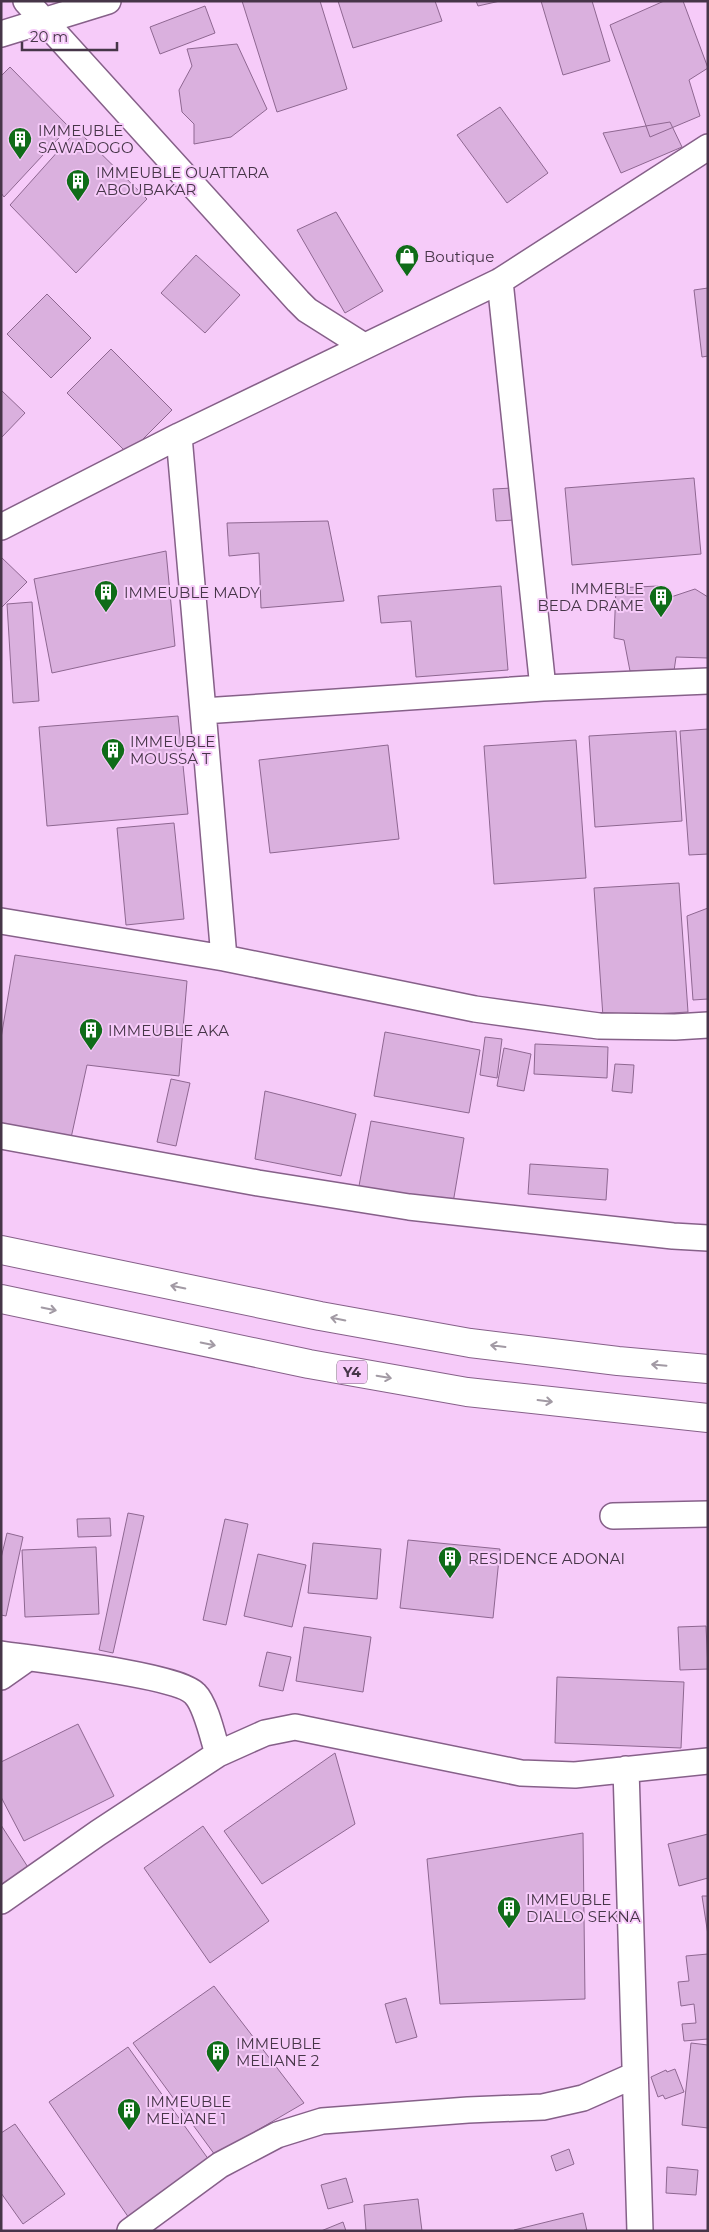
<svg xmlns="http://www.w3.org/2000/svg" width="709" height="2232" viewBox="0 0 709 2232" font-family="Montserrat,sans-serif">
<rect width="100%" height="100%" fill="#f6cbf9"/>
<path fill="#dab0de" stroke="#8e6791" d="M 242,1 L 320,1 L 347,89 L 277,112 Z
M 338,1 L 435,1 L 442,21 L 353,48 Z
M 476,1 L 500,1 L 478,6 Z
M 541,1 L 592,1 L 610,61 L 563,75 Z
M 664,1 L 683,1 L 708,68 L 689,80 L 700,116 L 650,137 L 610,25 Z
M 205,6 L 215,33 L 160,54 L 150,27 Z
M 237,44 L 267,109 L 231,137 L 194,144 L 194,124 L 182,112 L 179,90 L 192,66 L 187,49 Z
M 10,67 L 69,127 L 4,197 L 1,193 L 1,76 Z
M 500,107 L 548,173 L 507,203 L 457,135 Z
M 670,122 L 682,147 L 621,173 L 603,133 Z
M 77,130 L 147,199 L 76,273 L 10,205 Z
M 336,212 L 383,291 L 345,313 L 297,230 Z
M 196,255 L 240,295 L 205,333 L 161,293 Z
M 708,288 L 708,356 L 702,357 L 694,290 Z
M 47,294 L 91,338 L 51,378 L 7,334 Z
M 111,349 L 172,410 L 128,454 L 67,393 Z
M 1,390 L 25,413 L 1,438 Z
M 694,478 L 701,554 L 572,565 L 565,488 Z
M 513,488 L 515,520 L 496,521 L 493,489 Z
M 328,521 L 344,601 L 261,608 L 259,553 L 229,556 L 227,523 Z
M 166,551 L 175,646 L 52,673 L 34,579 Z
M 1,557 L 27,582 L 1,608 Z
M 501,586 L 508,670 L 416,677 L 411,621 L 381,623 L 378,596 Z
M 658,586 L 671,597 L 695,589 L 708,597 L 708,658 L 676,657 L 674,671 L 630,671 L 624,640 L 614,638 L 616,588 Z
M 32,602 L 39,701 L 13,703 L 7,604 Z
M 178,716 L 188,814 L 47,826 L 39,727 Z
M 708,729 L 708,854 L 689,855 L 680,731 Z
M 676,731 L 682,821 L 595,827 L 589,736 Z
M 576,740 L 586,878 L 494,884 L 484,746 Z
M 388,745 L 399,839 L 270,853 L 259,760 Z
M 174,823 L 184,919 L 126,925 L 117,828 Z
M 679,883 L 688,1012 L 603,1017 L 594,888 Z
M 708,908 L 708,999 L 693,1000 L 687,916 Z
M 15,955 L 187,981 L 179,1076 L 87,1065 L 71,1138 L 1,1124 L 1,1038 Z
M 385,1032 L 480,1050 L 469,1113 L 374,1096 Z
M 485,1037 L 502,1039 L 497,1078 L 480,1075 Z
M 535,1044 L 608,1047 L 607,1078 L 534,1074 Z
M 504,1048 L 531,1054 L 524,1091 L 497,1086 Z
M 615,1064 L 634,1065 L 632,1093 L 612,1091 Z
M 171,1079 L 190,1083 L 176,1146 L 157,1142 Z
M 265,1091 L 356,1114 L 341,1176 L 255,1159 Z
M 371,1121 L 464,1138 L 453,1203 L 359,1186 Z
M 530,1164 L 608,1169 L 606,1200 L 528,1194 Z
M 128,1513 L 144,1516 L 113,1653 L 99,1650 Z
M 110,1518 L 111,1536 L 78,1537 L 77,1519 Z
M 225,1519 L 248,1524 L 226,1625 L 203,1620 Z
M 7,1533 L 23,1537 L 6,1616 L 1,1615 L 1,1558 Z
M 408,1540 L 500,1549 L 493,1618 L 400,1608 Z
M 313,1543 L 381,1549 L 377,1599 L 308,1593 Z
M 96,1547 L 99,1614 L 25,1617 L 22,1550 Z
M 258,1554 L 306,1565 L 292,1627 L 244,1616 Z
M 706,1626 L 708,1669 L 680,1670 L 678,1627 Z
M 304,1627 L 371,1637 L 363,1692 L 296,1681 Z
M 267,1652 L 291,1657 L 283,1691 L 259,1686 Z
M 557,1677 L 684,1682 L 681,1748 L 555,1743 Z
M 78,1724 L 114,1796 L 24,1841 L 1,1797 L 1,1762 Z
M 335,1753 L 355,1824 L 262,1884 L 224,1831 Z
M 1,1825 L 31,1872 L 1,1891 Z
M 203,1826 L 269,1921 L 210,1963 L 144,1868 Z
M 583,1833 L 585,1999 L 440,2004 L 427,1859 Z
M 708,1834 L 708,1878 L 679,1886 L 668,1844 Z
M 702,1896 L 708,1896 L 708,1935 Z
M 708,1954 L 708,2039 L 684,2041 L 682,2024 L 696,2023 L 694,2004 L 681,2006 L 678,1982 L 689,1981 L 686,1956 Z
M 214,1986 L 304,2103 L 215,2155 L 133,2043 Z
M 406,1998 L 417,2037 L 396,2043 L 385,2004 Z
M 691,2043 L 708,2045 L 708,2128 L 682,2125 Z
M 128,2047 L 209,2160 L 129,2218 L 49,2102 Z
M 675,2069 L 684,2092 L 665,2099 L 663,2095 L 658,2097 L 651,2077 L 666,2070 L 667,2072 Z
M 15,2124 L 65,2194 L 23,2224 L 1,2193 L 1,2133 Z
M 569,2149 L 574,2164 L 556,2171 L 551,2156 Z
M 667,2167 L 698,2170 L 696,2195 L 666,2193 Z
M 346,2178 L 353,2202 L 328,2209 L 321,2185 Z
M 418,2199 L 422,2231 L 366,2231 L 364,2205 Z
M 583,2213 L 587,2231 L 514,2231 L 514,2230 Z
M 343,2222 L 346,2231 L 321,2231 Z"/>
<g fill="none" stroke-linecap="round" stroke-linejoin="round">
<g stroke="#866089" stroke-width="28">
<path id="minor" d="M 26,1 L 298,301 L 307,310 L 364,346
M 1,34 L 108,1
M 500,281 L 543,688
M 179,436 L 203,711
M 1,527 L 179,436 L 500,281 L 708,147
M 1,921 L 224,958 L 475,1009 L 599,1026 L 675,1027 L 708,1025
M 224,958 L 203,711 L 543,688 L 708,681
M 1,1136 L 258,1183 L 409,1207 L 673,1236 L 708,1238
M 613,1516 L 708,1514
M 1,1654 C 34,1659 178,1675 195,1694 C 206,1705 213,1738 218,1754
M 1,1677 L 28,1658
M 626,1769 L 640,2231
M 1,1901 L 98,1833 L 218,1754 L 265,1733 L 295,1727 L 521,1773 L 575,1775 L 708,1761
M 130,2231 L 220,2165 L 277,2135 L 322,2121 L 468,2110 L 543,2107 L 583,2098 L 635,2075"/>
</g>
<g stroke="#866089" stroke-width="30">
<path id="trunk" d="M 1,1250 L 320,1316 L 470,1343 L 618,1361 L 708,1369
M 1,1299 L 309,1364 L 467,1392 L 708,1418"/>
</g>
<use href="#minor" stroke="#fff" stroke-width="25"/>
<use href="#trunk" stroke="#fff" stroke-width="28"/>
</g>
<defs><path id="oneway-shaft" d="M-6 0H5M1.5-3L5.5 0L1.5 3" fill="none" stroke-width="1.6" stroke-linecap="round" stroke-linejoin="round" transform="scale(1.25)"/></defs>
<g stroke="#a29aa4">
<use href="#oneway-shaft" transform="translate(178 1287) rotate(-168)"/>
<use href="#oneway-shaft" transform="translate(49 1309) rotate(12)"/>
<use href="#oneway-shaft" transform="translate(338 1319) rotate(-169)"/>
<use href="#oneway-shaft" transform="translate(208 1344) rotate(12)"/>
<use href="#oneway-shaft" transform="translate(498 1346) rotate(-173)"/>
<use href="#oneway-shaft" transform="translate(659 1365) rotate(-175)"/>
<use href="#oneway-shaft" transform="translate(384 1377) rotate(10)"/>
<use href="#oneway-shaft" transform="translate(545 1401) rotate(7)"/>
</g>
<defs>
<g id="building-pin" transform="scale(1.25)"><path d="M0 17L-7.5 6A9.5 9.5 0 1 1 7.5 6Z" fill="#0f6c18" stroke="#f6cbf9"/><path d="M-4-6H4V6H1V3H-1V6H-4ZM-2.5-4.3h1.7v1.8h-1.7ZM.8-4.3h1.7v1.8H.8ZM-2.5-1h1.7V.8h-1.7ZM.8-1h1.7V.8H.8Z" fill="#fff"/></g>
<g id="shop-pin" transform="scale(1.25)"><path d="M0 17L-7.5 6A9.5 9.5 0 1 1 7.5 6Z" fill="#0f6c18" stroke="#f6cbf9"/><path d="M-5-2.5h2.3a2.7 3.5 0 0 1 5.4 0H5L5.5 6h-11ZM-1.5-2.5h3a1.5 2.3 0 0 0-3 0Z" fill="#fff"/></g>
</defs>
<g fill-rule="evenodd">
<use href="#building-pin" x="20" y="139"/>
<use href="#building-pin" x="78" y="181"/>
<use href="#shop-pin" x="407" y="256"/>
<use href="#building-pin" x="106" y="592"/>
<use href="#building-pin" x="661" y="597"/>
<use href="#building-pin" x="113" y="750"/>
<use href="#building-pin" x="91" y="1030"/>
<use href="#building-pin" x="450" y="1558"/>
<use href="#building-pin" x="509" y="1908"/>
<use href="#building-pin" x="218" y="2052"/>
<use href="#building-pin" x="129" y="2110"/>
</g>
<g text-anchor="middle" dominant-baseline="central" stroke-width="4" stroke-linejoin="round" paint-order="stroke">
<rect fill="#f6cbf9" stroke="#7b627d" stroke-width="1" x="337" y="1360.5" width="30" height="23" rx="4"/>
<g font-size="14" font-weight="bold" fill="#463548">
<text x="352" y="1372">Y4</text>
</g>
<g font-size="15" fill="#463548" stroke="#f6cbf9" text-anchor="start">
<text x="38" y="130">IMMEUBLE<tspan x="38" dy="17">SAWADOGO</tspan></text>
<text x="96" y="172">IMMEUBLE OUATTARA<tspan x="96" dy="17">ABOUBAKAR</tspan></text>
<text x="424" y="256">Boutique</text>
<text x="644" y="588" text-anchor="end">IMMEBLE<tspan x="644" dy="17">BEDA DRAME</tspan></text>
<text x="124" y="592">IMMEUBLE MADY</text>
<text x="130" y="741">IMMEUBLE<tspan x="130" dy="17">MOUSSA T</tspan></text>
<text x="108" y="1030">IMMEUBLE AKA</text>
<text x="468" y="1558">RESIDENCE ADONAI</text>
<text x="526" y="1899">IMMEUBLE<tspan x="526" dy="17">DIALLO SEKNA</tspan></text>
<text x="236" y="2043">IMMEUBLE<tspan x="236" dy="17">MELIANE 2</tspan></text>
<text x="146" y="2101">IMMEUBLE<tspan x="146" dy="17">MELIANE 1</tspan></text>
</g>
</g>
<rect width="709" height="2232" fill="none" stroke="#463548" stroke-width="5"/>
<path d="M22 42v8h95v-8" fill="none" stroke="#463548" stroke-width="2.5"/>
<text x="30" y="42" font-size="15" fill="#463548" stroke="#f6cbf9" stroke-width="4" paint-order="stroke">20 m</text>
</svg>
